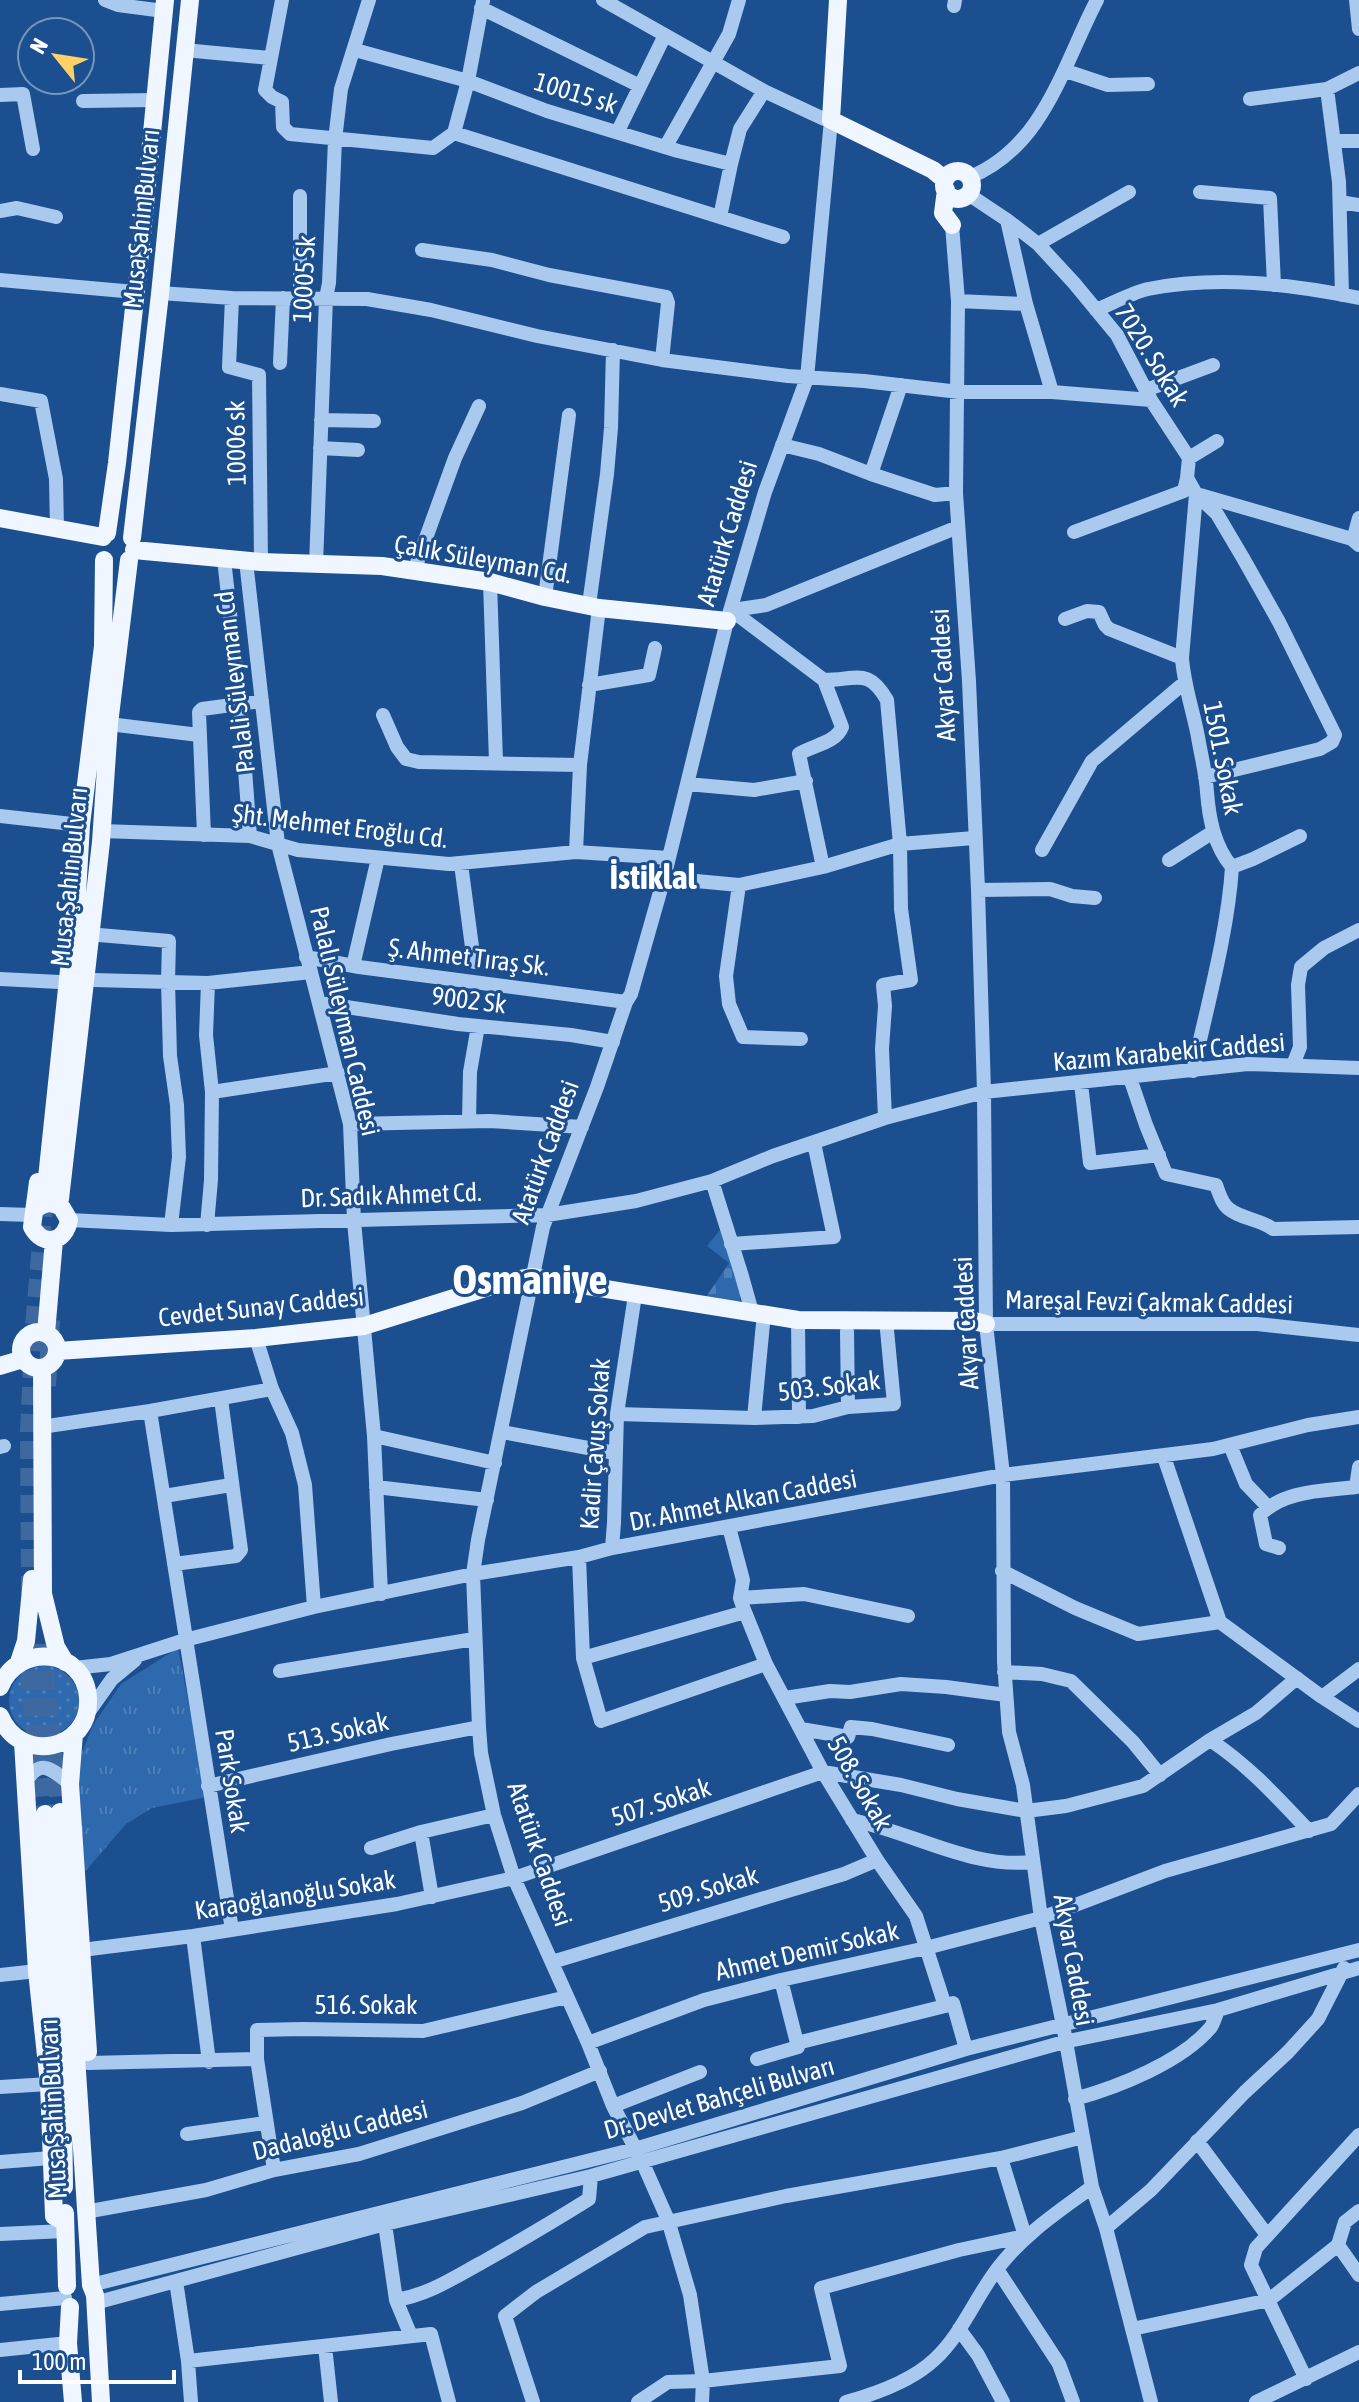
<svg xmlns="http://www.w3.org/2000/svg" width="1359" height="2402" viewBox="0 0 1359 2402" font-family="'Asap Condensed',sans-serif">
<defs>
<pattern id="grass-dots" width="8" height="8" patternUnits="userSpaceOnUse" patternTransform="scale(2)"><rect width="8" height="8" fill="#2e69ad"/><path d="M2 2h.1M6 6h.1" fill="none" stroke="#4d80b9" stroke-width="1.8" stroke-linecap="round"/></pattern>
<pattern id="cemetery-stones" width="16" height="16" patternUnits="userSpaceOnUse" patternTransform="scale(2)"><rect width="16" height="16" fill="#2e69ad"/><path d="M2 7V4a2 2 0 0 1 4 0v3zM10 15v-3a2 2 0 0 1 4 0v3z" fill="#4d80b9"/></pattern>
<pattern id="park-tufts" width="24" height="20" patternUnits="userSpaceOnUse" patternTransform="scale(2)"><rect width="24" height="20" fill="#2e69ad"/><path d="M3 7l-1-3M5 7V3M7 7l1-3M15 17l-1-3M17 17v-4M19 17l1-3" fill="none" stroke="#4d80b9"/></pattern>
</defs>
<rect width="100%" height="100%" fill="#1b4f8f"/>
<path fill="url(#grass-dots)" d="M9 1701a35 35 0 1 1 70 0a35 35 0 1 1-70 0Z"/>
<path fill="url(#cemetery-stones)" d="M 723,1226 L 740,1282 L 740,1301 L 735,1307 L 704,1300 L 729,1263 L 707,1246 Z"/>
<path fill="url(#park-tufts)" d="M 178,1648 L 207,1797 L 152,1808 L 126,1824 L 82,1875 L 78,1820 L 79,1760 L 93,1725 L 121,1684 Z"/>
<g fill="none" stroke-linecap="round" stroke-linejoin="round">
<path stroke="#3d69a0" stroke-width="18" stroke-dasharray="18 9" stroke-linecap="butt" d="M 47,1386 L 51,1320
M 30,1594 L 29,1432 L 34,1326 L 45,1197
M 30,1644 L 30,1690 L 45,1814
M 46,1644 L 46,1690 L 60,1812"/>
<path stroke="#a9c9ee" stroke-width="14" d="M 105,0 L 118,5 L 164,11
M 282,0 L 265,90 L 272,97 L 282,102 L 283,127 L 290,134 L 433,148 L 454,133 L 783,237
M 603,0 L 764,91 L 824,119 L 831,120 L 807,378 L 765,492 L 727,621 L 664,878 L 631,994 L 626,1002 L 597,1087 L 543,1227 L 478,1540 L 473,1574 L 479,1727 L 481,1753 L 494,1815 L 514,1878 L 588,2043 L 613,2106 L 642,2161 L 668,2220 L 690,2295 L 703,2381 L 702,2402
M 1356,0 L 1359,29
M 954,6 L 955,0
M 481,8 L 640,86
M 184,50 L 270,58
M 355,50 L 468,81 L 547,111 L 678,151 L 731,164 L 720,217
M 1066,71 L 1108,85 L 1148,84
M 1327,89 L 1339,182 L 1342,295
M 0,95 L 23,94 L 33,149
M 1250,99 L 1327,89 L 1359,73
M 83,101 L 155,100
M 618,131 L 665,35
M 454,133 L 468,81 L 483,1
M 1335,141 L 1359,141
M 666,146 L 729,34 L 739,0
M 731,164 L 740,129 L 764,91
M 970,177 C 1044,147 1063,65 1097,0
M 1200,192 L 1270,198 L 1274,285
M 968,194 L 1007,220 L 1038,244 L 1074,283 L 1117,335 L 1151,400 L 1189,458 L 1187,478 L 1196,494 L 1217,514 L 1243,558 L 1279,622 L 1335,735 L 1332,742 L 1320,749 L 1205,777
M 1340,202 L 1359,205
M 0,211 L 17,208 L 56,217
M 1007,220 L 1026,304 L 1052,392
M 952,225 L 958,301 L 956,493 L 969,681 L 978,890 L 984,1092 L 986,1324 L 1003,1475 L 1004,1662 L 1009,1732 L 1023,1785 L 1041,1918 L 1063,2025 L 1092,2187 L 1106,2228 L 1151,2402
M 1038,244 L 1129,192
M 422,250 L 492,260 L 549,275 L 666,297 L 668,303 L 662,360
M 0,280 L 135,292
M 160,293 L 232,298 L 367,299 L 431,310 L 537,336 L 662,360 L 788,376 L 864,381 L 959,392 L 1052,392 L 1151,400
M 300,297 L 300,196
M 232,298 L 229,367 L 259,375 L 261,562
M 958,301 L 1026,304
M 1096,310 C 1113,303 1131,293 1148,289 C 1217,275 1291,284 1359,298
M 280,363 L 283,298
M 1146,390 L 1213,365
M 0,394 L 41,401 L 56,479 L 57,529
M 321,420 L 374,421
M 782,445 L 819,454 L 871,474 L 901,385
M 320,448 L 358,450
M 1189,458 L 1217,441
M 871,474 L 935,495 L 956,493
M 1200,495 L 1359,541
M 1074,532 L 1184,491 L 1187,478
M 1359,545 L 1353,540 L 1359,518
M 224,559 L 240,704 L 250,836
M 246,561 L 278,844 L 350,1124 L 354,1221 L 374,1436 L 381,1594
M 316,565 L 326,298 L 329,283 L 335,140 L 341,89 L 369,0
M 414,571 L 455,458 L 479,406
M 490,582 L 496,762
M 545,597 L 569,415
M 589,605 L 607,474 L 611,428 L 613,350
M 731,610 L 824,680 L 842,727 C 836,743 813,745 799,754 L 823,867
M 733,610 L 766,605 L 958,527
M 1065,619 L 1087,611 L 1099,612 L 1105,625 L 1109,629 L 1182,658
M 824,680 C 857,680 868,667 887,700 L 900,844 L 901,909 L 911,980 L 883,985 L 885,1006 L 882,1049 L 885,1118
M 589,685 L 649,675 L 655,648
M 383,715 L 397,747 L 406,759 L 419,762 L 580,765
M 109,724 L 199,735
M 687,784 L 754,790 L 806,781
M 0,816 L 81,825
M 101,831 L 250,836 L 298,850 L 449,864 L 576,852 L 669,858
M 204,835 L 199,712 L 202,709 L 262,701
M 1042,850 L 1092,761 L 1184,683
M 576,852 L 580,765 L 599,608
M 1169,860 L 1213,832
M 461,864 L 474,962
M 1232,867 L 1253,859 L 1300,836
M 664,878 L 739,885 L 823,867 L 900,844 L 974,838
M 739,885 L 726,976 L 729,1004 L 743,1037 L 801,1039
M 978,890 L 1050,889 L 1072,896 L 1095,898
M 99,935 L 169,941 L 168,982 L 170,1056 L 177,1105 L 179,1157 L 171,1225
M 306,957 L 359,967 L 626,1002
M 353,966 L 378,858
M 0,979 L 59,982
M 93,980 L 208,983 L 311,972
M 320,1003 L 458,1024 L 571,1035 L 613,1042
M 1293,1065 L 1300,1047 L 1298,985 L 1301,967 L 1324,948 L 1359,930
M 1193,1071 C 1207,1006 1228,932 1232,867 C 1214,846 1209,818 1207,792 C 1206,774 1201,755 1198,737 C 1193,710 1184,686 1182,658 L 1196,494
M 1130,1078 L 1146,1125 L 1166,1174 L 1216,1185 C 1219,1193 1222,1204 1229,1209 C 1241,1219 1260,1219 1273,1229 L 1359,1227
M 1081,1083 L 1090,1163 L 1159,1155
M 212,1092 L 338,1073
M 469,1121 L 470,1072 L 478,1026
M 350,1124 L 490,1121 L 582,1127
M 712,1181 L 741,1273 L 752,1312
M 0,1214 L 32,1215
M 69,1220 L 171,1225 L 547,1215 L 636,1201 L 712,1181 L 773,1156 L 885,1118 L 984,1092 L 1248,1064 L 1359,1068
M 207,1225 L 211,1180 L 212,1092 L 206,1035 L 208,983
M 731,1244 L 834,1237 L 814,1143
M 764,1313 L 754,1418 L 813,1416 L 848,1407 L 894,1404 L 887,1330
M 798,1320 L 799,1417
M 986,1324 L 1257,1324 L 1359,1335
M 847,1331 L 848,1407
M 256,1338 L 272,1389 L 292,1433 L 305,1485 L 314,1607
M 150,1411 L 232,1930
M 617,1414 L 754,1418
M 41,1427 L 150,1411 L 272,1389
M 502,1432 L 615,1453
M 374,1436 L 495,1463
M 1230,1445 L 1246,1484 L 1268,1507
M 0,1447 L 4,1446
M 1164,1457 L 1220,1622
M 376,1487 L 487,1500
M 164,1496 L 231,1485
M 729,1527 L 743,1580 L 740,1598 L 743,1607 L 766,1664 L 823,1772 L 877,1860 L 916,1916 L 945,2006 L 953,2003 L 966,2049
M 612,1548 L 614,1523 L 617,1414 L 635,1295
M 1279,1548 L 1266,1544 L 1260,1515 C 1284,1490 1324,1491 1356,1487 L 1359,1467
M 579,1557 L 583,1658 L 601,1721 L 766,1664
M 174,1564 L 236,1556 L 241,1550 L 221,1399
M 1002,1571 L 1075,1608 L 1138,1634 L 1220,1622 L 1322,1697 L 1359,1721
M 740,1598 L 804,1594 L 908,1616
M 583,1658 L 745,1612
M 74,1668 L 111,1664 L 185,1640 L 314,1607 L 473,1574 L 579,1557 L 612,1548 L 1003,1475 L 1213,1449 L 1308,1425 L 1359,1417
M 280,1671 L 474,1639
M 1004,1672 L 1042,1674 L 1071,1681 L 1133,1742 L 1160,1775
M 1322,1697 L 1359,1669
M 785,1698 L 830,1691 L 850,1692 L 901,1684 L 946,1687 L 1006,1695
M 88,1713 L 112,1679 L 135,1660
M 801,1729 L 848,1737 L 851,1727 L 872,1729 L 948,1745
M 1210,1740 C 1248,1765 1278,1798 1309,1831
M 25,1782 C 42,1757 52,1770 70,1784
M 208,1786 L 391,1744 L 479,1727
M 852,1820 C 912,1832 971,1869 1033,1862
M 421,1832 L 432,1897
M 371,1848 L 421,1832 L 494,1815
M 193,1936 L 209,2062
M 82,1950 L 193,1936 L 397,1904 L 514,1878 L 823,1772 L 901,1785 L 957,1799 L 1026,1811 L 1066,1806 L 1143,1786 L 1210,1740 L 1256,1713 L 1297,1678
M 552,1962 L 844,1874 L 877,1860
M 0,1975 L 37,1971
M 781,1980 L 797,2043
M 588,2043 L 704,2000 L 781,1980 L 926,1948 L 1041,1918 L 1165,1871 L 1331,1824 L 1359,1794
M 757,2059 L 798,2047 L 797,2043 L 945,2006
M 88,2063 L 257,2059
M 0,2087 L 49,2084
M 1075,2099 C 1118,2087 1182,2062 1211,2027 C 1214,2022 1216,2015 1218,2010
M 613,2106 L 700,2072
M 187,2134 L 265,2123
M 1197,2141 L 1267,2235
M 0,2162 L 51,2158
M 274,2170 L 257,2059 L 257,2030 L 303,2029 L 423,2031 L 567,1997
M 85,2212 L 206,2190 L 274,2170 L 359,2154 L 522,2103 L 600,2071
M 385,2224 L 396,2300 L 411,2336
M 1106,2228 L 1151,2190 L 1245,2092 L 1288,2052 L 1318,2019 L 1344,1968
M 0,2234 L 65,2231
M 1338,2245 L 1359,2275
M 997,2269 L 1059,2364 L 1073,2402
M 176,2281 L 188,2361 L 191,2402
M 91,2285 L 635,2149 L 966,2049 L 1359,1950
M 396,2300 C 428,2295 453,2278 481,2263 C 518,2242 554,2221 589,2199 L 591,2176
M 95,2303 L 385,2224 L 591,2176 L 1064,2042 L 1218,2010 L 1359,1968
M 0,2304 L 65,2298
M 959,2329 L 978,2355 L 1003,2402
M 1132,2329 L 1269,2300 L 1338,2245 L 1345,2222 L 1359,2211
M 325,2346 L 331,2402
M 0,2350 L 68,2343
M 188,2361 L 431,2334 L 449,2402
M 1306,2379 L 1251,2265 L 1256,2248 L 1359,2135
M 533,2402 L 505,2316 L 536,2292 L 645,2227 L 786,2196 L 1001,2158 L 1083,2137
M 638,2402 L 668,2382 L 703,2381 L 840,2366 L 821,2288 L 959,2250 L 1025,2236 L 1001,2158
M 846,2402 C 875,2394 912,2381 935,2359 C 962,2334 976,2296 998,2268 C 1024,2234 1058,2212 1092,2187
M 1256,2402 L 1359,2352"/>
<path stroke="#f0f6ff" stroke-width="18" d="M 838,0 L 831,120 L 933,170 L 945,180
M944 185a14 14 0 1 1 28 0a14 14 0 1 1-28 0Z
M 946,190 L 943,213 L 952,225
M 0,518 L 103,537
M 107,533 L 117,463 L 142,235 L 165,0
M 132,538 L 160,294 L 190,0
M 134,550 L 261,562 L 382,566 L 490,582 L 545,597 L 599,608 L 727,621
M 45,1197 L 77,894 L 81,825 L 103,646 L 104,560
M 60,1199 L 101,842 L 109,724 L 129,560
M 35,1210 C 44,1202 53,1201 62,1208 L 69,1220 C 65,1243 43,1247 32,1227 L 38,1182
M21 1350a18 18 0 1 1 36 0a18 18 0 1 1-36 0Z
M 46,1333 L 54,1240
M 57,1351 L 256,1338 L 364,1326 L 508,1281 L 532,1277 L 798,1320 L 974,1321 L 986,1324
M 0,1366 L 23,1359
M 42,1368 L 43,1594 L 56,1647 L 65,1662
M 19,1662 L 26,1641 L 32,1579
M 0,1687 C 18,1642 85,1648 88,1698 C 91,1751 20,1765 0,1716
M 74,1734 L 70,1784 L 88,2052
M 23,1742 L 37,1971 L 49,2084 L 54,2216 L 65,2222
M 60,1812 L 91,2285 L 95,2295 L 101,2402
M 45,1814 L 63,2098 L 64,2187
M 65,2213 L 67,2286
M 70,2307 L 68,2343 L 73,2402"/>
</g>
<g text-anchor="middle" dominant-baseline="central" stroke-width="6" stroke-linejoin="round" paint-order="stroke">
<g font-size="26" fill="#fff" stroke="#1b4f8f">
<text transform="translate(576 93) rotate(17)">10015 sk</text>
<text transform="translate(141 219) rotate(-84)">Musa Şahin Bulvarı</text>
<text transform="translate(304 279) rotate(-87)">10005 Sk</text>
<text transform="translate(1152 355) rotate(58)">7020. Sokak</text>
<text transform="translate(236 443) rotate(-91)">10006 sk</text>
<text transform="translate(727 533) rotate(-73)">Atatürk Caddesi</text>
<text transform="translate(483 559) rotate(10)">Çalık Süleyman Cd.</text>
<text transform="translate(943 675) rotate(-93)">Akyar Caddesi</text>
<text transform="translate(235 682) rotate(-97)">Palali Süleyman Cd</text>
<text transform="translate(1223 758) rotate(79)">1501. Sokak</text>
<text transform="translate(340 826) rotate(7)">Şht. Mehmet Eroğlu Cd.</text>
<text transform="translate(69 877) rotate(-84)">Musa Şahin Bulvarı</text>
<text transform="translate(469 957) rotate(7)">Ş. Ahmet Tıraş Sk.</text>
<text transform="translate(469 1000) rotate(7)">9002 Sk</text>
<text transform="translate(345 1021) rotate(77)">Palalı Süleyman Caddesi</text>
<text transform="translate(1169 1052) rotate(-5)">Kazım Karabekir Caddesi</text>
<text transform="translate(545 1152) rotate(-70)">Atatürk Caddesi</text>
<text transform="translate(391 1195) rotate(-2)">Dr. Sadık Ahmet Cd.</text>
<text transform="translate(1149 1302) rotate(1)">Mareşal Fevzi Çakmak Caddesi</text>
<text transform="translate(261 1307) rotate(-6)">Cevdet Sunay Caddesi</text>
<text transform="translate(966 1323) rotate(-93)">Akyar Caddesi</text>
<text transform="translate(829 1386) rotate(-7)">503. Sokak</text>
<text transform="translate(595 1444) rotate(-86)">Kadir Çavuş Sokak</text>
<text transform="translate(743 1500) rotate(-11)">Dr. Ahmet Alkan Caddesi</text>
<text transform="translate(338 1732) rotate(-13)">513. Sokak</text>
<text transform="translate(232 1781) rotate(81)">Park Sokak</text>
<text transform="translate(860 1783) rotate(60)">508. Sokak</text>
<text transform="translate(661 1802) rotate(-18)">507. Sokak</text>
<text transform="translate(540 1854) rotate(71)">Atatürk Caddesi</text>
<text transform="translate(708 1889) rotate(-17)">509. Sokak</text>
<text transform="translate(295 1895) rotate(-9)">Karaoğlanoğlu Sokak</text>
<text transform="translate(807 1951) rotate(-13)">Ahmet Demir Sokak</text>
<text transform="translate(1074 1960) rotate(80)">Akyar Caddesi</text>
<text x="366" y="2005">516. Sokak</text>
<text transform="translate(719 2098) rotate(-16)">Dr. Devlet Bahçeli Bulvarı</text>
<text transform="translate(53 2109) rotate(-93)">Musa Şahin Bulvarı</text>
<text transform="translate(340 2130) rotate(-14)">Dadaloğlu Caddesi</text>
</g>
<g font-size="34" font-weight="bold" fill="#fff" stroke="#1b4f8f">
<text x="653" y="876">İstiklal</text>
</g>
<g font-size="42" font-weight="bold" fill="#fff" stroke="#1b4f8f">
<text x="530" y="1279">Osmaniye</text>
</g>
</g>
<g transform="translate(56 56) rotate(300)"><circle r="38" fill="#1b4f8f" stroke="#7695bc" stroke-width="2"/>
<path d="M0-6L14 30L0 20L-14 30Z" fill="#ffd166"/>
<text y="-12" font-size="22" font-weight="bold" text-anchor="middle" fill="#ffffff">N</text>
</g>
<path d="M20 2370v12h154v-12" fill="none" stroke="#ffffff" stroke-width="4"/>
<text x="32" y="2370" font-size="24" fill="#ffffff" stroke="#1b4f8f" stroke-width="6" paint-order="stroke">100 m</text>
</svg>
